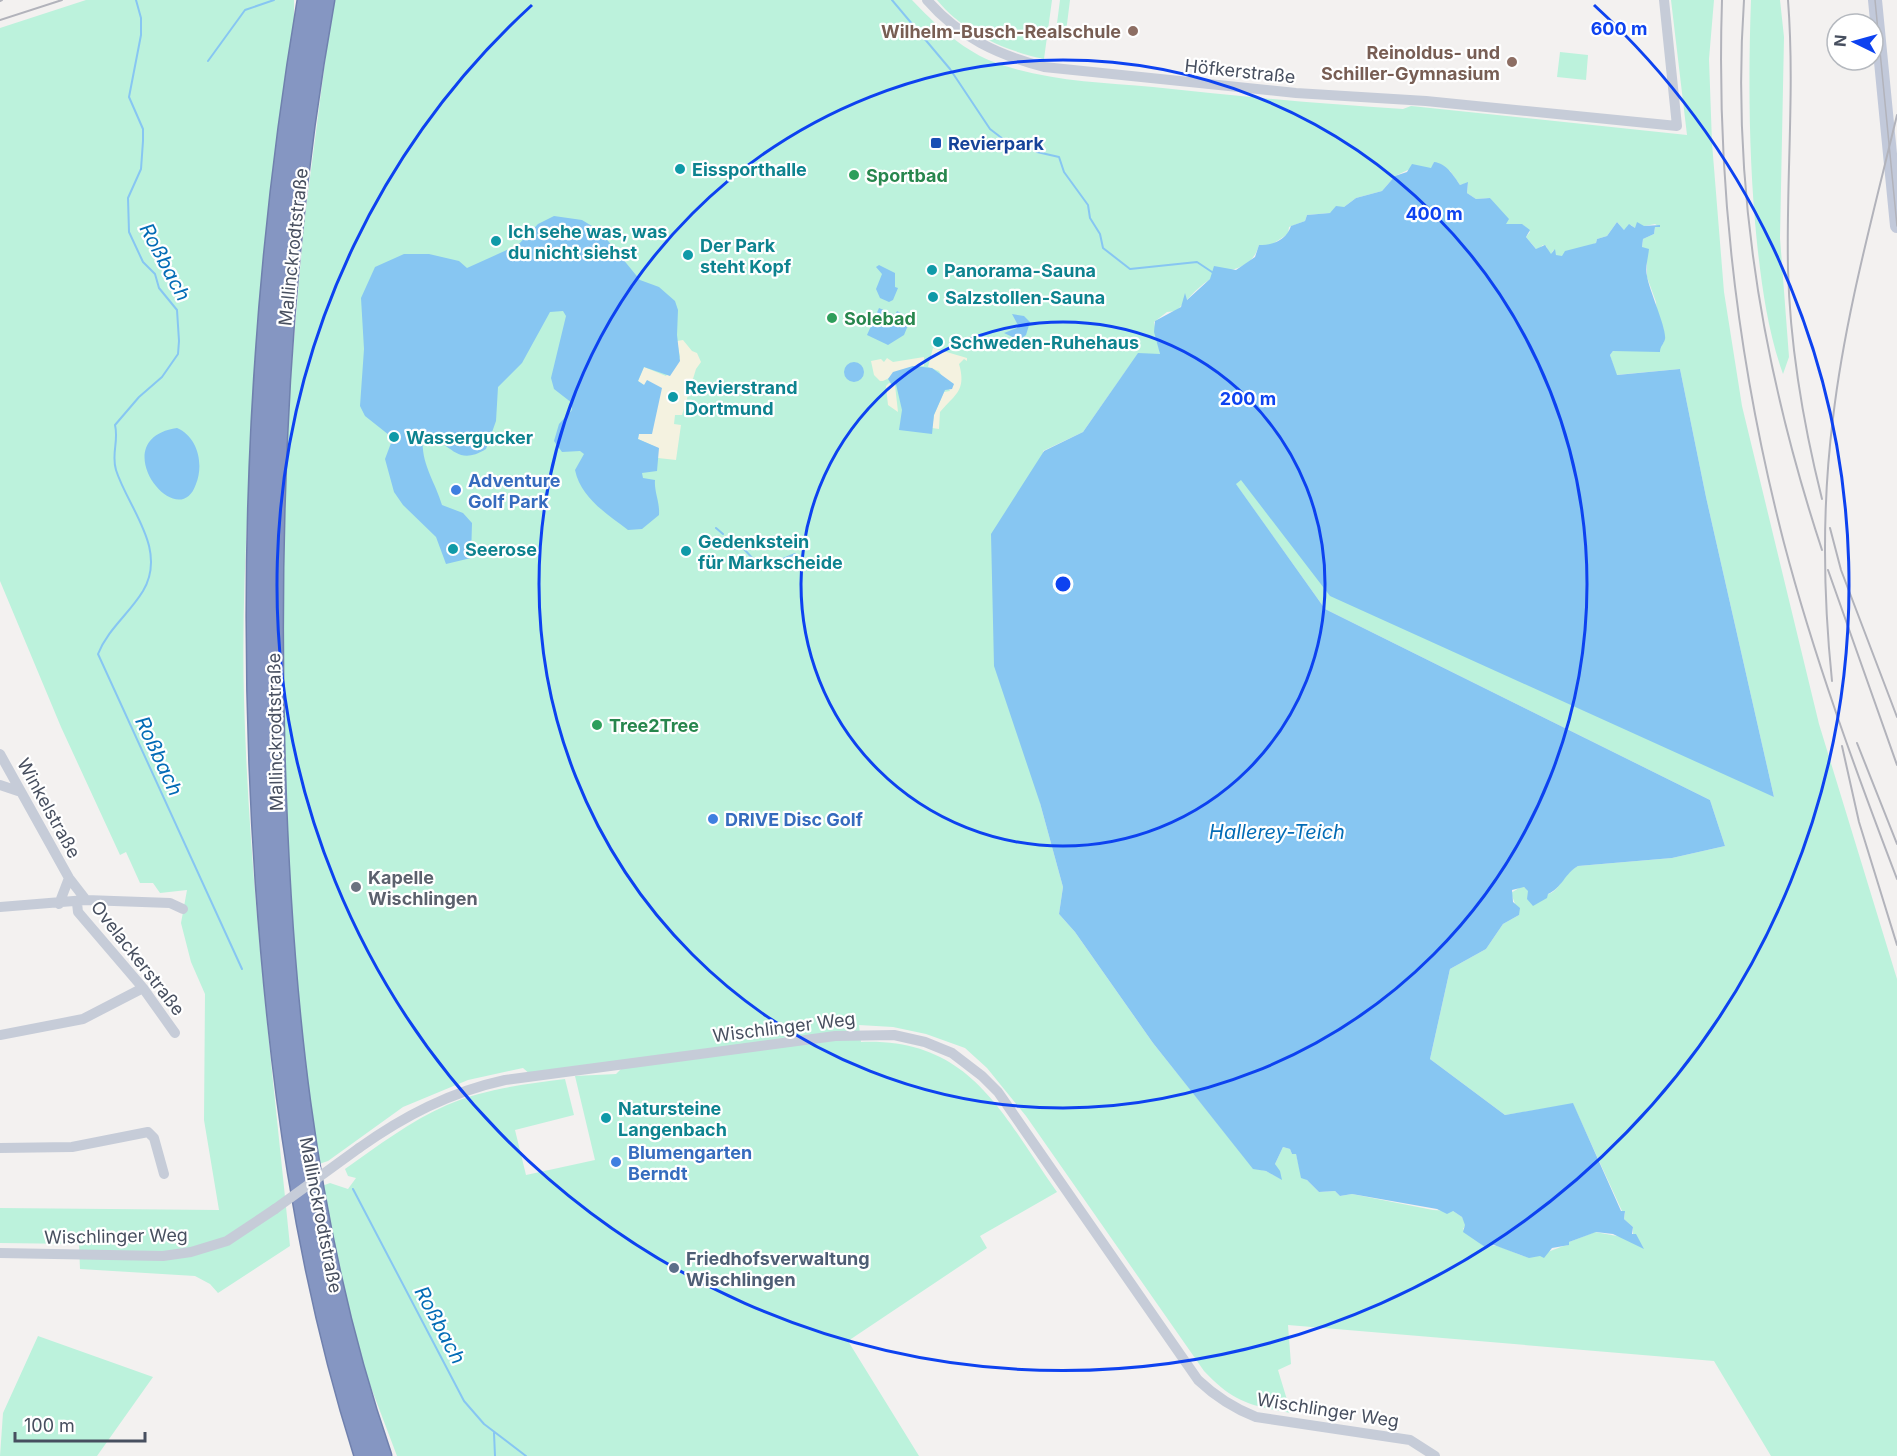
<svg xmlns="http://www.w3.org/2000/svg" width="1897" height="1456" viewBox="0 0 1897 1456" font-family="Inter,sans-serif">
<rect width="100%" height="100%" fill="#f3f1f0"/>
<path fill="#bcf2dc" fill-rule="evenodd" d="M 86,0 L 294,0 L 294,22 C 271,175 256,328 249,483 C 245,554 242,627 244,699 C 249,882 272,1064 290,1246 L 218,1293 L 210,1284 L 195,1276 L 80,1269 L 79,1244 L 0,1243 L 0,1208 L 219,1210 L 204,1120 L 205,994 L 191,962 L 181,923 L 187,890 L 160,893 L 153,883 L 140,883 L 126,852 L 120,855 L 61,727 L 0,581 L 0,28 Z
M 333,0 L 912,0 C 935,24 960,48 991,61 C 1043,81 1098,82 1153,87 C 1236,96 1319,104 1403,109 L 1411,106 L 1687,135 L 1671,0 L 1714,0 L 1709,59 L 1712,143 L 1724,292 L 1742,406 L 1819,724 L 1897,979 L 1897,1456 L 1771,1456 L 1714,1361 L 1288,1325 L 1291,1364 L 1278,1370 L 1291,1413 C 1251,1406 1233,1402 1204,1371 L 1026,1116 L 987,1068 L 965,1048 L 926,1034 L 893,1027 L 859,1025 L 861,1042 C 971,1038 1001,1113 1057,1192 L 980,1236 L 987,1248 L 848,1341 L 919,1456 L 397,1456 L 369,1382 L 367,1383 L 342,1290 L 322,1186 L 330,1183 L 348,1189 L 356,1178 L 348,1176 L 345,1169 C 378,1146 410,1121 447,1105 C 484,1089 526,1084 565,1079 L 574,1115 L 515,1130 L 526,1175 L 595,1160 L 575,1076 L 616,1074 L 627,1063 L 531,1075 L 523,1068 L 468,1080 L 403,1107 L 328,1161 L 319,1164 L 299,1021 L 287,861 L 282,545 L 288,410 L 304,224 ZM 1434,162 L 1450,171 L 1460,185 L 1468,183 L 1467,193 L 1476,199 L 1490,198 L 1506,224 L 1523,225 L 1530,232 L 1526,237 L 1537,250 L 1543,245 L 1547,247 L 1548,254 L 1552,254 L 1553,250 L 1557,256 L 1563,256 L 1596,243 L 1597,239 L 1607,236 L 1617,222 L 1624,230 L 1631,225 L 1635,228 L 1655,224 L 1660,227 L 1655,227 L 1654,234 L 1643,239 L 1642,248 L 1647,249 L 1647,277 L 1656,302 L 1657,315 L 1663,327 L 1664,342 L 1661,345 L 1613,351 L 1610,355 L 1616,375 L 1680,369 L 1706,497 L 1774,797 L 1241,479 L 1235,483 L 1325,609 L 1710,800 L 1725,846 L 1672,858 L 1578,866 C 1555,878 1560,910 1522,886 L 1511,893 L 1519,915 L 1503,924 L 1486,949 L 1450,969 L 1430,1059 L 1505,1115 L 1573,1104 L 1622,1211 L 1625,1213 L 1624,1219 L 1633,1227 L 1633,1235 L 1639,1240 L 1595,1232 L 1569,1242 L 1568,1245 C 1557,1247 1535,1259 1527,1257 C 1513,1254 1499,1242 1485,1247 L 1463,1229 L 1466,1225 L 1462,1217 L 1453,1211 L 1433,1210 L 1352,1194 L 1340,1196 L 1335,1191 L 1319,1192 L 1301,1174 L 1296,1154 L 1292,1154 L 1290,1149 L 1283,1147 L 1275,1164 L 1281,1179 L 1266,1171 L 1253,1168 L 1153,1043 L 1075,932 L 1059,914 L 1063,887 L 1040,803 L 1043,451 L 1083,432 L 1130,365 L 1160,354 L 1154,322 L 1167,312 L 1176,311 C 1187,301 1194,290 1209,280 C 1228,266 1251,273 1259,245 L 1271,245 L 1288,234 L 1289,227 L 1305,221 L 1307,215 L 1330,213 L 1344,207 L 1356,198 L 1382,191 L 1395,176 L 1410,169 L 1432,168 Z
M 937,0 L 1052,0 L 1044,59 C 1005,51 963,32 937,0 Z
M 1060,0 L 1070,0 L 1066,32 L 1056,31 Z
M 1751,0 L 1780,0 L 1784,37 L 1780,238 L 1789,357 L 1783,374 C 1768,332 1762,288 1757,243 C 1749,162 1748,82 1751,0 Z
M 1560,52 L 1588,55 L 1586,80 L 1557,77 Z
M 38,1336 L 153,1377 L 97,1456 L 0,1456 L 3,1413 Z"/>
<path fill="#f4f2e0" d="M 683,340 L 692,351 L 697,353 L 701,362 L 696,369 L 682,415 L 675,415 L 674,424 L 681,425 L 676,460 L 658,458 L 658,448 L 638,439 L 644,385 L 638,381 L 644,367 L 666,376 L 680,357 L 677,341 Z
M 933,348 L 967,358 L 967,361 L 964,359 L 959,364 C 967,391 954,395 940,412 L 939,429 L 932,428 L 934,415 L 944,392 L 950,391 L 939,371 L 928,367 Z
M 924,357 L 924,366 L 913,366 L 883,381 L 880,381 L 874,375 L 871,361 L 881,359 L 884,362 L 887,358 L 893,362 Z
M 889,383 L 895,385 L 898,412 L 888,405 L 886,386 Z"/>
<path fill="#87c6f2" d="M 1434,162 C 1446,163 1454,176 1460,185 L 1468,182 L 1467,193 L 1476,199 L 1490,198 L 1509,219 L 1506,224 L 1522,224 L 1530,230 L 1526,237 L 1536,249 L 1545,245 L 1551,254 L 1555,249 L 1556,255 L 1562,256 L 1565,251 L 1596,243 L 1597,239 L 1607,236 L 1617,222 L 1624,230 L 1629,224 L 1635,228 L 1637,222 L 1644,226 L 1660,225 L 1660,227 L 1655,227 L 1654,234 L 1643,239 L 1642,247 L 1649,249 C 1648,259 1645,267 1647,276 C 1649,290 1667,329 1665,339 C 1664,344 1660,346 1660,352 L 1613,351 L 1610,355 L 1617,375 L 1680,369 L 1706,497 L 1774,797 L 1330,596 L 1241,480 L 1236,484 L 1325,609 L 1710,800 L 1725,846 L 1672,858 L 1578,866 C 1565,873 1562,888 1548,894 L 1547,898 L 1533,906 L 1527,899 L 1528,891 L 1524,887 L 1512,890 L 1513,902 L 1520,908 L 1519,915 L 1503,924 L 1486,949 L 1450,969 L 1430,1059 L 1505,1115 L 1573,1103 L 1621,1211 L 1625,1211 L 1624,1219 L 1633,1227 L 1632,1234 L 1636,1234 L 1644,1249 L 1613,1234 L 1596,1232 L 1569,1242 L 1569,1245 L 1552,1248 L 1544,1258 L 1540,1256 L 1529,1258 L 1494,1245 L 1485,1247 L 1463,1232 L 1465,1225 L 1462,1217 L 1453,1211 L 1447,1214 L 1437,1209 L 1352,1194 L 1340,1196 L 1335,1191 L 1319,1192 L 1307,1180 L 1301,1178 L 1296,1154 L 1292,1154 L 1290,1149 L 1283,1147 L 1275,1164 L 1280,1171 L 1282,1180 L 1266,1171 L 1253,1169 L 1153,1043 L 1075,932 L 1059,914 L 1063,887 L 1040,803 L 994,666 L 991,534 L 1044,451 L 1083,432 L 1138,353 L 1160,354 L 1154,332 L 1155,321 L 1181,307 L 1185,293 L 1187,300 L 1210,279 L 1214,266 L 1236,270 L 1255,257 L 1259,245 C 1274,245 1286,240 1291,226 L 1305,221 L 1307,215 L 1330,213 L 1336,206 L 1344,207 L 1356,198 L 1382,191 L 1395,176 L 1407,172 L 1412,164 L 1431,168 Z
M 554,216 L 582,220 L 600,231 L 640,280 L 659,287 L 675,301 L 678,310 L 677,335 L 680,361 L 670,376 L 644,367 L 638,381 L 644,385 L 647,380 L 662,388 L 652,434 L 639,434 L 638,439 L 659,448 L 657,471 L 642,473 L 643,478 L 655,480 C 654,492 660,502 659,515 L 642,529 L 628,530 C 606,513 581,498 575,470 L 584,454 L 580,451 L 562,452 L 554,441 L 559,424 L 572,410 L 572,403 L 554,389 L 551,378 L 566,316 L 563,311 L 550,312 L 522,363 L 498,387 L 496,421 L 486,449 C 454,469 450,438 423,436 C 420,463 435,481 442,505 L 463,513 L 472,523 L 471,558 L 446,564 L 436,537 L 403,505 L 394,492 L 385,459 L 391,443 L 389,435 L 365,416 L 360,406 L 364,349 L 361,298 L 375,267 L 404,254 L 429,254 L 459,261 L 467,268 L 518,245 L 538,224 Z
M 879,265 L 895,273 L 895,287 L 898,288 L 893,300 L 889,302 L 880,298 L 876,289 L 882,274 L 876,267 Z
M 879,308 L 895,315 L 897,311 L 911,318 L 904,335 L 888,345 L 867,335 Z
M 1012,314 L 1024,316 L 1030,322 L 1026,335 L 1019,340 L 1004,333 L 1019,327 Z
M844 372a10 10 0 1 1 20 0a10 10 0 1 1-20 0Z
M 913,366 L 932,368 L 954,384 L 952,389 L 945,390 L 934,415 L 932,434 L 899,430 L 902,410 L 895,380 L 895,385 L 892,385 L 888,379 L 893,372 Z
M 177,428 C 198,437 204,464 196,484 C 178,537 102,439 177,428 Z"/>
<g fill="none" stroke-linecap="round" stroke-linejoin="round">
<path stroke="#87c6f2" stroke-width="2" d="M 136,0 L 141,18 L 141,35 L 129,97 L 143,129 L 143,141 L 141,169 L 128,198 L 129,232 L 143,262 L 155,274 L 159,288 L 177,310 L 179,341 L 178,354 L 162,377 L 139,397 L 115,425 C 119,441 111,454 116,470 C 128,508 168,549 143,591 C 129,614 108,629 98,654 L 242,969
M 892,0 L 950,69 L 990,129 L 1003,139 L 1024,143 L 1037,152 L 1059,157 L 1064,172 L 1088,205 L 1090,218 L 1100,234 L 1103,248 L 1130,269 L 1197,262 L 1212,272
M 208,61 L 245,10 L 274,0
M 716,528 L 723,534
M 727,539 L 734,549 L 743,548 L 755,561 L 783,559 L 795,554
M 353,1189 L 464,1401 L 484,1424 L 526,1456
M 494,1433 L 495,1456"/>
<g stroke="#7081ae" stroke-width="21">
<path id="highway" d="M 307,0 C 258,291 245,589 265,883 C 279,1079 304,1268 364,1456
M 325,0 C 281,245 269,495 275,743 C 281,984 303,1227 382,1456"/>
</g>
<path stroke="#c6ccd8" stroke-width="10" d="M 927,0 C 959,37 998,55 1044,67 L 1296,93 L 1426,101 L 1677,126 L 1664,0
M 0,754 L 69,878 L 86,900
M 0,785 L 18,791
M 77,903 L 78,912 L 143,988 L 175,1033
M 59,904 L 69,878
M 0,907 L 86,900 L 170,903 L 183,909
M 0,1035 L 83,1019 L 143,988
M 0,1148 L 72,1147 L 148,1132 L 154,1138 L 164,1174
M 359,1148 C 404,1116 450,1092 505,1080 L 835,1036 L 894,1035 L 925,1042 L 952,1053 L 982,1076 L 998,1092 L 1198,1380 C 1216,1397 1233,1408 1256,1417 L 1410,1440 L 1435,1456
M 0,1253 L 163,1256 L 191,1252 L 227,1241 L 275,1209"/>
<path stroke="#c2c9da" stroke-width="14" d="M 1875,0 L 1897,226"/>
<use href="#highway" stroke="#8596c2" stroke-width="18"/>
<path stroke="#b2b3bb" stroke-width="1.5" d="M 1875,0 L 1897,226"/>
<path stroke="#b2b3bb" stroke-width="2" d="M 1722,0 C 1716,184 1738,365 1784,543 C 1814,657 1855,769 1897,879
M 1744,0 C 1731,186 1764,374 1822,550
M 1788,0 C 1795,90 1786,179 1788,269 C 1790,347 1803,423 1822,499
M 0,1 L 2,0
M 0,20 L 62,0
M 1830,528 L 1841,570 L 1897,717
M 1828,570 L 1897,765
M 1832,681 C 1823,594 1822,505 1833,418 C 1845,316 1873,215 1897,115
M 1857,743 L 1897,844
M 1842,746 L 1859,822 L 1897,945"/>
<path stroke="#c6ccd8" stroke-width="10" d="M 275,1209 L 359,1148"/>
</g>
<g fill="none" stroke="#0d42f0" stroke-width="3">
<circle cx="1063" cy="584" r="262"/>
<circle cx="1063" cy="584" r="524"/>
<path d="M1594 5A786 786 0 1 1 532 5"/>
</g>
<g fill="#8d6e63" stroke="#fff" stroke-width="2">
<circle cx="1133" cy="31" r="6"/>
<circle cx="1512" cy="62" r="6"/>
</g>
<rect fill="#1a4fb4" stroke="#fff" stroke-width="2" x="930" y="137" width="12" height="12" rx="3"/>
<g fill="#0f9aa8" stroke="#fff" stroke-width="2">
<circle cx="680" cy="169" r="6"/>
<circle cx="496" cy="241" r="6"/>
<circle cx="688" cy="255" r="6"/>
<circle cx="932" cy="270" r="6"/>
<circle cx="933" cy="297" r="6"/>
<circle cx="938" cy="342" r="6"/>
<circle cx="673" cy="397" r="6"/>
<circle cx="394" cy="437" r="6"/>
<circle cx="453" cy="549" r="6"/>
<circle cx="686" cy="551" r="6"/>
<circle cx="606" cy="1118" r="6"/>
</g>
<g fill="#2e9e5b" stroke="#fff" stroke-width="2">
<circle cx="854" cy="175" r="6"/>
<circle cx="832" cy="318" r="6"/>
<circle cx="597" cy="725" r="6"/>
</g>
<g fill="#3f7fe0" stroke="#fff" stroke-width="2">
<circle cx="456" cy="490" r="6"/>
<circle cx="713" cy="819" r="6"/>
<circle cx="616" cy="1162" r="6"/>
</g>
<circle fill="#6b7280" stroke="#fff" stroke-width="2" cx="356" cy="887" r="6"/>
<circle fill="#5c6f8a" stroke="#fff" stroke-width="2" cx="674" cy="1268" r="6"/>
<g text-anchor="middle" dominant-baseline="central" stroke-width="4.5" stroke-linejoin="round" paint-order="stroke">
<g font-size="18" font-weight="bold" fill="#785e54" stroke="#fff" text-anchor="end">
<text x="1121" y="31">Wilhelm-Busch-Realschule</text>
<text x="1500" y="52">Reinoldus- und<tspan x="1500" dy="21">Schiller-Gymnasium</tspan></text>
</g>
<g font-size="18" fill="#474f5f" stroke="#fff">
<text transform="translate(1240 71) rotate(6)">Höfkerstraße</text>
<text transform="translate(293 247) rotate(-84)">Mallinckrodtstraße</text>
<text transform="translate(275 732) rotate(-91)">Mallinckrodtstraße</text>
<text transform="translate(49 808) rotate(61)">Winkelstraße</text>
<text transform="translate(138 958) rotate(52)">Ovelackerstraße</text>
<text transform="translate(784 1027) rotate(-7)">Wischlinger Weg</text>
<text transform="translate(321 1215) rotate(79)">Mallinckrodtstraße</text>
<text transform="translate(116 1236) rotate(-1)">Wischlinger Weg</text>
<text transform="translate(1328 1410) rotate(9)">Wischlinger Weg</text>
</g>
<g font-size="18" font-weight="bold" fill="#164399" stroke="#fff" text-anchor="start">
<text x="948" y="143">Revierpark</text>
</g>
<g font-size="18" font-weight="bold" fill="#0d838f" stroke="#fff" text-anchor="start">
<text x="692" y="169">Eissporthalle</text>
<text x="508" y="231">Ich sehe was, was<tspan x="508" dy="21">du nicht siehst</tspan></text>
<text x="700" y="245">Der Park<tspan x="700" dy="21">steht Kopf</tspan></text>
<text x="944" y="270">Panorama-Sauna</text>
<text x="945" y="297">Salzstollen-Sauna</text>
<text x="950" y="342">Schweden-Ruhehaus</text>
<text x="685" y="387">Revierstrand<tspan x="685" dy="21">Dortmund</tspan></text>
<text x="406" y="437">Wassergucker</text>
<text x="698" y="541">Gedenkstein<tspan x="698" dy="21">für Markscheide</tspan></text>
<text x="465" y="549">Seerose</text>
<text x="618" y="1108">Natursteine<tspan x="618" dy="21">Langenbach</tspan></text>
</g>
<g font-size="18" font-weight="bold" fill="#27864d" stroke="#fff" text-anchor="start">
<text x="866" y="175">Sportbad</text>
<text x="844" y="318">Solebad</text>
<text x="609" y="725">Tree2Tree</text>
</g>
<g font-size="18" font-weight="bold" fill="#366cbe" stroke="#fff" text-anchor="start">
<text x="468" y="480">Adventure<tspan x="468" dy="21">Golf Park</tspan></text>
<text x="725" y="819">DRIVE Disc Golf</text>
<text x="628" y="1152">Blumengarten<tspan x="628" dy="21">Berndt</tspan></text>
</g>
<g font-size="18" font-weight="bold" fill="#5b616d" stroke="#fff" text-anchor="start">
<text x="368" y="877">Kapelle<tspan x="368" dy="21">Wischlingen</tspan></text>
</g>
<g font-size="18" font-weight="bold" fill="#4e5e75" stroke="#fff" text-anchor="start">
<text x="686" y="1258">Friedhofsverwaltung<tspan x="686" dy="21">Wischlingen</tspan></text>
</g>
<g font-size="20" font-style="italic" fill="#036cb6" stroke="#fff">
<text transform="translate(165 262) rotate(62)">Roßbach</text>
<text transform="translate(159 756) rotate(65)">Roßbach</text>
<text x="1277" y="832">Hallerey-Teich</text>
<text transform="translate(440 1325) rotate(62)">Roßbach</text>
</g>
</g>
<circle cx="1063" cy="584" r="9" fill="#0d42f0" stroke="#fff" stroke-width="3"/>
<g font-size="18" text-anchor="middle" font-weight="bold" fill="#0d42f0" stroke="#fff" stroke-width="4.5" stroke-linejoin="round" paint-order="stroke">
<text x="1619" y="35">600 m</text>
<text x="1434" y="220">400 m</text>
<text x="1248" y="405">200 m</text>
</g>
<g transform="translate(1855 42) rotate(275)"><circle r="28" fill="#ffffff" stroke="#b5b9bf" stroke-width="1.5"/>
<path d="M0-4.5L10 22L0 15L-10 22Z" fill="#0d42f0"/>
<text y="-9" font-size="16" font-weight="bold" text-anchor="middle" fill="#474f5f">N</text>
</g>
<path d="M15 1432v9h130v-9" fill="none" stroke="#474f5f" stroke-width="3"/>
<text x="24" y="1432" font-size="18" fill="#474f5f" stroke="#ffffff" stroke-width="4.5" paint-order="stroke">100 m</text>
</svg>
